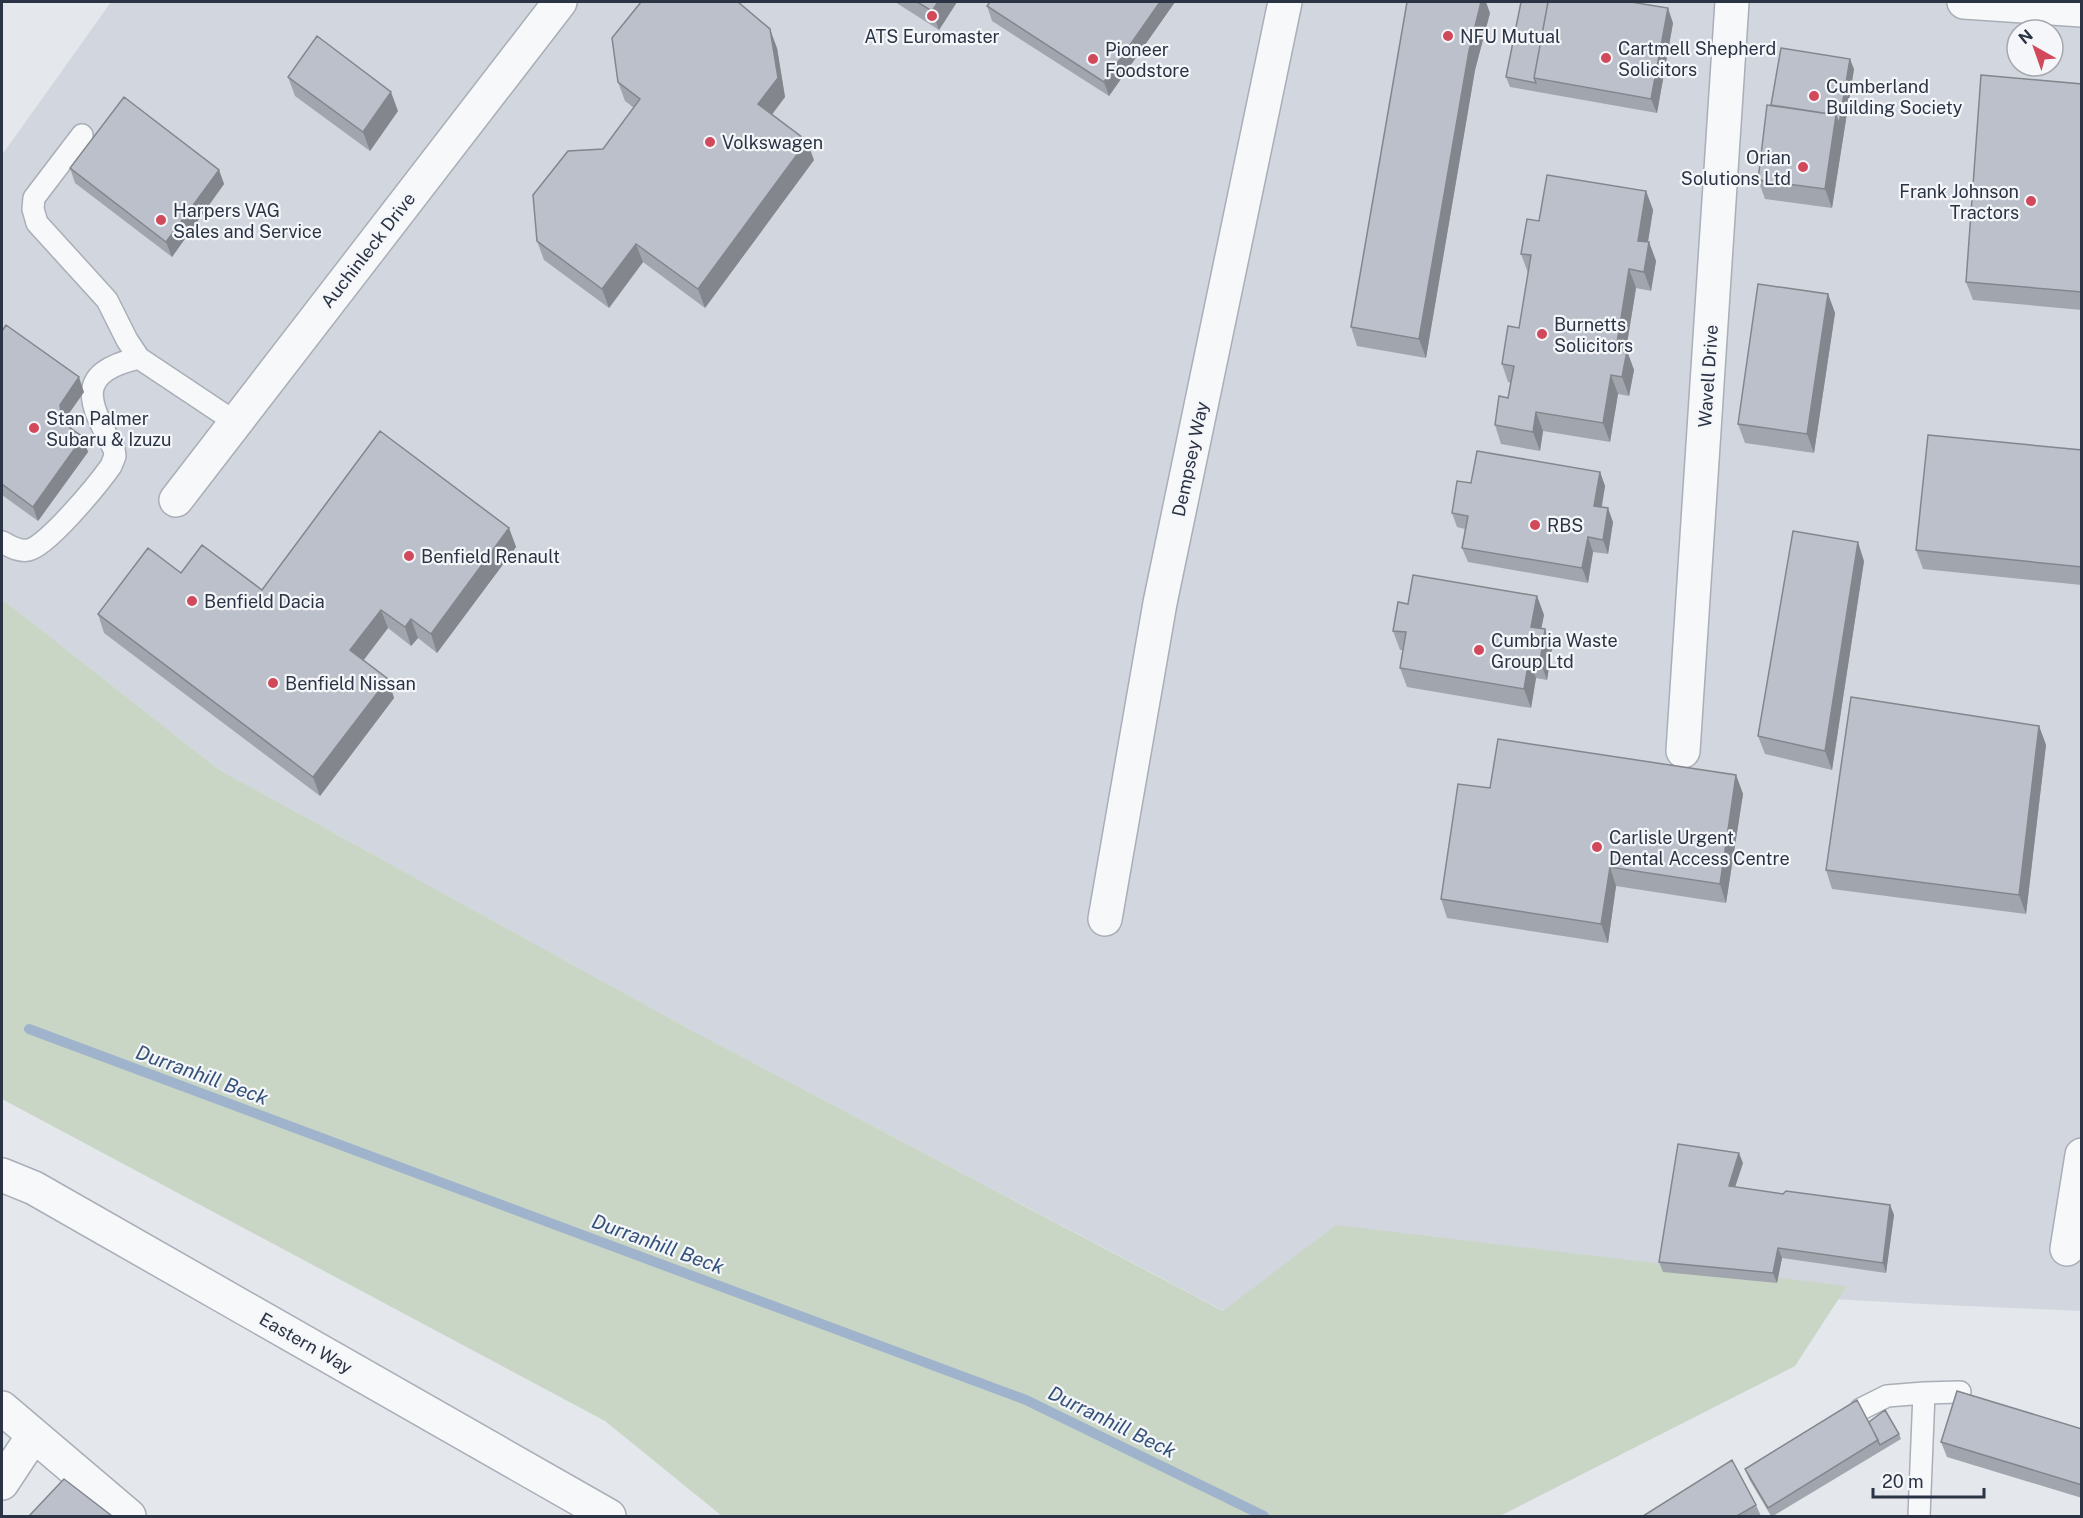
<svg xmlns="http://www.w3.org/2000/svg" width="2083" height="1518" viewBox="0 0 2083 1518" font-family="'Public Sans',sans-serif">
<rect width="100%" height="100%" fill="#e4e7ec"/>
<path fill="#d2d6de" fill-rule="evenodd" d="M 111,2 L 2081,2 L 2081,1311 L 1924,1304 L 1688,1291 L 1336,1225 L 1224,1311 L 689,1029 L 218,769 L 2,599 L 2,155 ZM 2017,30 L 2053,30 L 2053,66 L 2017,66 Z"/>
<path fill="#c9d6c5" d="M 2,599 L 218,769 L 689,1029 L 1223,1311 L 1336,1225 L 1847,1286 L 1795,1366 L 1500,1516 L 722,1516 L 605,1421 L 2,1099 Z"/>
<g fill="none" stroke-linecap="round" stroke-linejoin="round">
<path stroke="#9fb4cc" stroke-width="10" d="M 29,1029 L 1026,1400 L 1264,1516"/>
<g stroke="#a9aeb7" stroke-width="24">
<path id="service" d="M 82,135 L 34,198 L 33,209 L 37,223 L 107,300 L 127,340 L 139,358 L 235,422
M 2,542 C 10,546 18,552 28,550 C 46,548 99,483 111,466 L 115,456 L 114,449 C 89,403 73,373 139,358
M 1924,1393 L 1960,1392
M 1861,1409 L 1887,1396 L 1924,1393 L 1919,1516"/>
</g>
<g stroke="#a9aeb7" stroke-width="36">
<path id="minor" d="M 1964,2 L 2082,10
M 176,500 L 560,2
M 1683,751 L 1732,2
M 1105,919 L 1160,603 L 1285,2
M 2067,1249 L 2082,1155
M 2,1408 L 129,1516
M 2,1483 L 33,1436"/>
</g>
<g stroke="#a9aeb7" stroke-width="36">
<path id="tertiary" d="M 2,1175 L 34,1188 L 609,1516"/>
</g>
<use href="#service" stroke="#f7f8fa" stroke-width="21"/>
<use href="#minor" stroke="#f7f8fa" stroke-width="33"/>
<use href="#tertiary" stroke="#f7f8fa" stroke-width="33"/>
</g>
<path fill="#a1a5ae" d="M 895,2 L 957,2 L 939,30 Z
M 1175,2 L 1109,96 L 992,21 L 987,6 Z
M 1490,13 L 1475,70 L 1426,358 L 1357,346 L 1351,327 Z
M 1673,23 L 1657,113 L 1510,87 L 1506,77 Z
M 777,48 L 785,97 L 772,115 L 814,160 L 705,308 L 643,262 L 609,308 L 544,260 L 537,241 L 603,149 L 634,108 L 625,101 L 618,82 Z
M 1854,69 L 1832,208 L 1765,199 L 1758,180 L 1771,105 Z
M 288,77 L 398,111 L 370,151 L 295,96 Z
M 2082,84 L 2082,310 L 1973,300 L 1966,282 Z
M 70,168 L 219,170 L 224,184 L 172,257 L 75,183 Z
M 1646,191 L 1653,210 L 1648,242 L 1649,242 L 1656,261 L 1651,291 L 1636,288 L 1626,350 L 1627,351 L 1634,370 L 1629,396 L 1618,394 L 1610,442 L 1543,431 L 1540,451 L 1501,444 L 1495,425 L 1508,398 L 1511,383 L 1508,382 L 1502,364 L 1519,328 L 1528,273 L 1521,254 L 1539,221 Z
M 1828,294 L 1835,313 L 1814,453 L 1745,443 L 1738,424 Z
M 2,331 L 84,392 L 65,419 L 66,425 L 83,437 L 88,452 L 38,521 L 2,495 Z
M 2082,450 L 2082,585 L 1923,569 L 1916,550 Z
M 1600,472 L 1605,486 L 1602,507 L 1613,522 L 1608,554 L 1593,552 L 1588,583 L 1468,562 L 1462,548 L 1465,529 L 1457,527 L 1452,513 L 1471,483 Z
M 509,528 L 516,547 L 437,653 L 418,638 L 411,646 L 388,628 L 363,660 L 388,679 L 394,698 L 320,796 L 104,633 L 98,614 L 181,573 L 262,590 Z
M 1864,561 L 1832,770 L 1765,754 L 1758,736 Z
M 1537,596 L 1544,615 L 1541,628 L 1552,648 L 1547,680 L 1536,678 L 1531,708 L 1407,687 L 1400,668 L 1403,650 L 1400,650 L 1393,631 L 1408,604 Z
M 2039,726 L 2046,745 L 2026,914 L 1832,889 L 1826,870 Z
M 1736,775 L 1743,794 L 1726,903 L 1616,886 L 1608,943 L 1447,918 L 1441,899 L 1490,788 Z
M 1743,1163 L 1735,1187 L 1783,1194 L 1890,1205 L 1894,1215 L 1886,1273 L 1782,1258 L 1777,1283 L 1663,1272 L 1659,1262 Z
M 1869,1422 L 1899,1434 L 1901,1439 L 1773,1516 L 1771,1516 L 1749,1479 L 1745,1469 Z
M 2082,1429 L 2082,1498 L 1947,1457 L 1941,1442 Z
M 1756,1505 L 1761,1516 L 1643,1516 Z"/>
<path fill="#83868d" d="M 938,2 L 957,2 L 939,30 L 932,11 Z
M 1160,2 L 1175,2 L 1109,96 L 1104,82 Z
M 1481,2 L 1486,2 L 1490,13 L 1475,70 L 1426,358 L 1419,339 L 1469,51 Z
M 1668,8 L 1673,23 L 1657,113 L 1651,99 Z
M 770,29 L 777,48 L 785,97 L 765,123 L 758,104 Z
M 1850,59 L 1854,69 L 1832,208 L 1825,189 L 1836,115 Z
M 391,92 L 398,111 L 370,151 L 363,132 Z
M 807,141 L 814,160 L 705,308 L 698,289 Z
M 219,170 L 224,184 L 172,257 L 166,242 Z
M 1646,191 L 1653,210 L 1645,260 L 1638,241 Z
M 1649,242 L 1656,261 L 1651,291 L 1644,272 Z
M 636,244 L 643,262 L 609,308 L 602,289 Z
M 1629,269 L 1636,288 L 1623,368 L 1616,349 Z
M 1828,294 L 1835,313 L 1814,453 L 1807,434 Z
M 1627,351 L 1634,370 L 1629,396 L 1622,377 Z
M 1611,375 L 1618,394 L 1610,442 L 1603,423 Z
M 79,377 L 84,392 L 65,419 L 67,437 L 62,422 L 60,405 Z
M 1536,412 L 1543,431 L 1540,451 L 1533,432 Z
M 83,437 L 88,452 L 38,521 L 33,507 Z
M 1600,472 L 1605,486 L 1599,520 L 1594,506 Z
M 1608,508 L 1613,522 L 1608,554 L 1603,540 Z
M 509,528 L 516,547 L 437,653 L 431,634 Z
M 1588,537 L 1593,552 L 1588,583 L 1582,568 Z
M 1858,542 L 1864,561 L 1832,770 L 1825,751 Z
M 1537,596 L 1544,615 L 1538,645 L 1531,627 Z
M 381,610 L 388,628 L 357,669 L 350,650 Z
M 411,619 L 418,638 L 411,646 L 405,627 Z
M 1545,629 L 1552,648 L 1547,680 L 1540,661 Z
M 1529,659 L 1536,678 L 1531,708 L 1524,689 Z
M 388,679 L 394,698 L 320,796 L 313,777 Z
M 2039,726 L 2046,745 L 2026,914 L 2019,895 Z
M 1736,775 L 1743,794 L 1726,903 L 1720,884 Z
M 1610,867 L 1616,886 L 1608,943 L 1601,924 Z
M 1739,1153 L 1743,1163 L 1732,1196 L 1729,1186 Z
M 1890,1205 L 1894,1215 L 1886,1273 L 1883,1263 Z
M 1778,1248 L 1782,1258 L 1777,1283 L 1773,1273 Z"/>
<path fill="#bbc0ca" stroke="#83868d" stroke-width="1.5" d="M 641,2 L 738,2 L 770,29 L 778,78 L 758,104 L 807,141 L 698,289 L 636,244 L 602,289 L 537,241 L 533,195 L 568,151 L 603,149 L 640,99 L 618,82 L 612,38 Z
M 917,2 L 938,2 L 932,11 Z
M 990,2 L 1160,2 L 1104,82 L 987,6 Z
M 1407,2 L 1481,2 L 1469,51 L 1419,339 L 1351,327 Z
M 1521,2 L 1548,2 L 1534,78 L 1536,83 L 1506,77 Z
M 1548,2 L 1631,2 L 1668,8 L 1651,99 L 1534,78 Z
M 317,36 L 391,92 L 363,132 L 288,77 Z
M 1781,48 L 1850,59 L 1839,124 L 1836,115 L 1771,105 Z
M 1981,75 L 2082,84 L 2082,292 L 1966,282 Z
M 124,97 L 219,170 L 166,242 L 70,168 Z
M 1767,105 L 1836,115 L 1825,189 L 1758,180 Z
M 1547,175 L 1646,191 L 1638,241 L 1649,242 L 1644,272 L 1629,269 L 1616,349 L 1627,351 L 1622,377 L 1611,375 L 1603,423 L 1536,412 L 1533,432 L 1495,425 L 1499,396 L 1508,398 L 1514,366 L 1502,364 L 1508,326 L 1519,328 L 1531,255 L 1521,254 L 1527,219 L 1539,221 Z
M 1758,284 L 1828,294 L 1807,434 L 1738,424 Z
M 6,325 L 79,377 L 60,405 L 62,422 L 83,437 L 33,507 L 2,484 L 2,331 Z
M 380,431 L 509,528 L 431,634 L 411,619 L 405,627 L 381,610 L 350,650 L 388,679 L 313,777 L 98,614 L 148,548 L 181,573 L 202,545 L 262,590 Z
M 1928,435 L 2082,450 L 2082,567 L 1916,550 Z
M 1477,451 L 1600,472 L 1594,506 L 1608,508 L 1603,540 L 1588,537 L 1582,568 L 1462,548 L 1468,516 L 1452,513 L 1457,481 L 1471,483 Z
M 1793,531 L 1858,542 L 1825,751 L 1758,736 Z
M 1413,575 L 1537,596 L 1531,627 L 1545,629 L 1540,661 L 1529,659 L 1524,689 L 1400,668 L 1406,632 L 1393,631 L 1398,602 L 1408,604 Z
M 1851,697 L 2039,726 L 2019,895 L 1826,870 Z
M 1498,739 L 1736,775 L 1720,884 L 1610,867 L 1601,924 L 1441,899 L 1458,784 L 1490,788 Z
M 1678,1144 L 1739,1153 L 1729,1186 L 1783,1194 L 1786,1191 L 1890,1205 L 1883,1263 L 1778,1248 L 1773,1273 L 1659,1262 Z
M 1957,1391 L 2082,1429 L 2082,1485 L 1941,1442 Z
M 1857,1400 L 1878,1440 L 1768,1508 L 1745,1469 Z
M 1885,1410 L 1899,1434 L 1880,1445 L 1869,1422 Z
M 1732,1460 L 1756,1505 L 1737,1516 L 1643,1516 Z
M 64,1479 L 112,1516 L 29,1516 Z"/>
<g fill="#d1495b" stroke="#f4f6f9" stroke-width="2">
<circle cx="932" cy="16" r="6"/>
<circle cx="1448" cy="36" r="6"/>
<circle cx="1606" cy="58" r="6"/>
<circle cx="1093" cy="59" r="6"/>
<circle cx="1814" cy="96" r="6"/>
<circle cx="710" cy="142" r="6"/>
<circle cx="1803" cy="167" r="6"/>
<circle cx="2031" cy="201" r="6"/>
<circle cx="161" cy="220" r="6"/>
<circle cx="1542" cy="334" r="6"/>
<circle cx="34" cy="428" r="6"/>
<circle cx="1535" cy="525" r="6"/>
<circle cx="409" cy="556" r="6"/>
<circle cx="192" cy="601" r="6"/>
<circle cx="1479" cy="650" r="6"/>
<circle cx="273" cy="683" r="6"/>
<circle cx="1597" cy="847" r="6"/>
</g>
<g text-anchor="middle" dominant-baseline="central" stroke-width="4.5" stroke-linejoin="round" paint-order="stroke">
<g font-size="18" fill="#2b3445" stroke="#f4f6f9" text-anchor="start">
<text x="932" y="36" text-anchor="middle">ATS Euromaster</text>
<text x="1460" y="36">NFU Mutual</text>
<text x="1618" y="48">Cartmell Shepherd<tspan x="1618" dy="21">Solicitors</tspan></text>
<text x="1105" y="49">Pioneer<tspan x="1105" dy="21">Foodstore</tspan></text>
<text x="1826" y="86">Cumberland<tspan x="1826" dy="21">Building Society</tspan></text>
<text x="722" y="142">Volkswagen</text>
<text x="1791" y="157" text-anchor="end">Orian<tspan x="1791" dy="21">Solutions Ltd</tspan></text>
<text x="2019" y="191" text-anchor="end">Frank Johnson<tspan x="2019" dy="21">Tractors</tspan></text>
<text x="173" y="210">Harpers VAG<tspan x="173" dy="21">Sales and Service</tspan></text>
<text x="1554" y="324">Burnetts<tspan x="1554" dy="21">Solicitors</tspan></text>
<text x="46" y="418">Stan Palmer<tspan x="46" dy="21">Subaru &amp; Izuzu</tspan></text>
<text x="1547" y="525">RBS</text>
<text x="421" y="556">Benfield Renault</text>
<text x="204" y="601">Benfield Dacia</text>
<text x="1491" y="640">Cumbria Waste<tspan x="1491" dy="21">Group Ltd</tspan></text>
<text x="285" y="683">Benfield Nissan</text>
<text x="1609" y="837">Carlisle Urgent<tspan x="1609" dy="21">Dental Access Centre</tspan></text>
</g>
<g font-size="18" fill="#2b3445" stroke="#f4f6f9">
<text transform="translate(368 250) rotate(-52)">Auchinleck Drive</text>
<text transform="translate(1708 376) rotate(-86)">Wavell Drive</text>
<text transform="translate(1190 459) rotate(-78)">Dempsey Way</text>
<text transform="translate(306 1343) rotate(30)">Eastern Way</text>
</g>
<g font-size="20" font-style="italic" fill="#34527a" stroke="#f4f6f9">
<text transform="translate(202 1075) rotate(20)">Durranhill Beck</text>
<text transform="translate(658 1244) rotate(20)">Durranhill Beck</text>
<text transform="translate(1112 1422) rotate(26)">Durranhill Beck</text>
</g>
</g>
<rect width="2083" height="1518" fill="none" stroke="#2b3445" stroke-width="6"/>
<g transform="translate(2035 48) rotate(320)"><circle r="28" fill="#f4f6f9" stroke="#a4a8b1" stroke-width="1.5"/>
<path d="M0-4.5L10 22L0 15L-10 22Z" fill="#d1495b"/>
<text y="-9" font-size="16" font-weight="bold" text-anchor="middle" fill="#2b3445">N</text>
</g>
<path d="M1873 1488v9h111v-9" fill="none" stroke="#2b3445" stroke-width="3"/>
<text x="1882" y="1488" font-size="18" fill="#2b3445" stroke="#f4f6f9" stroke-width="4.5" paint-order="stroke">20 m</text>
</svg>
